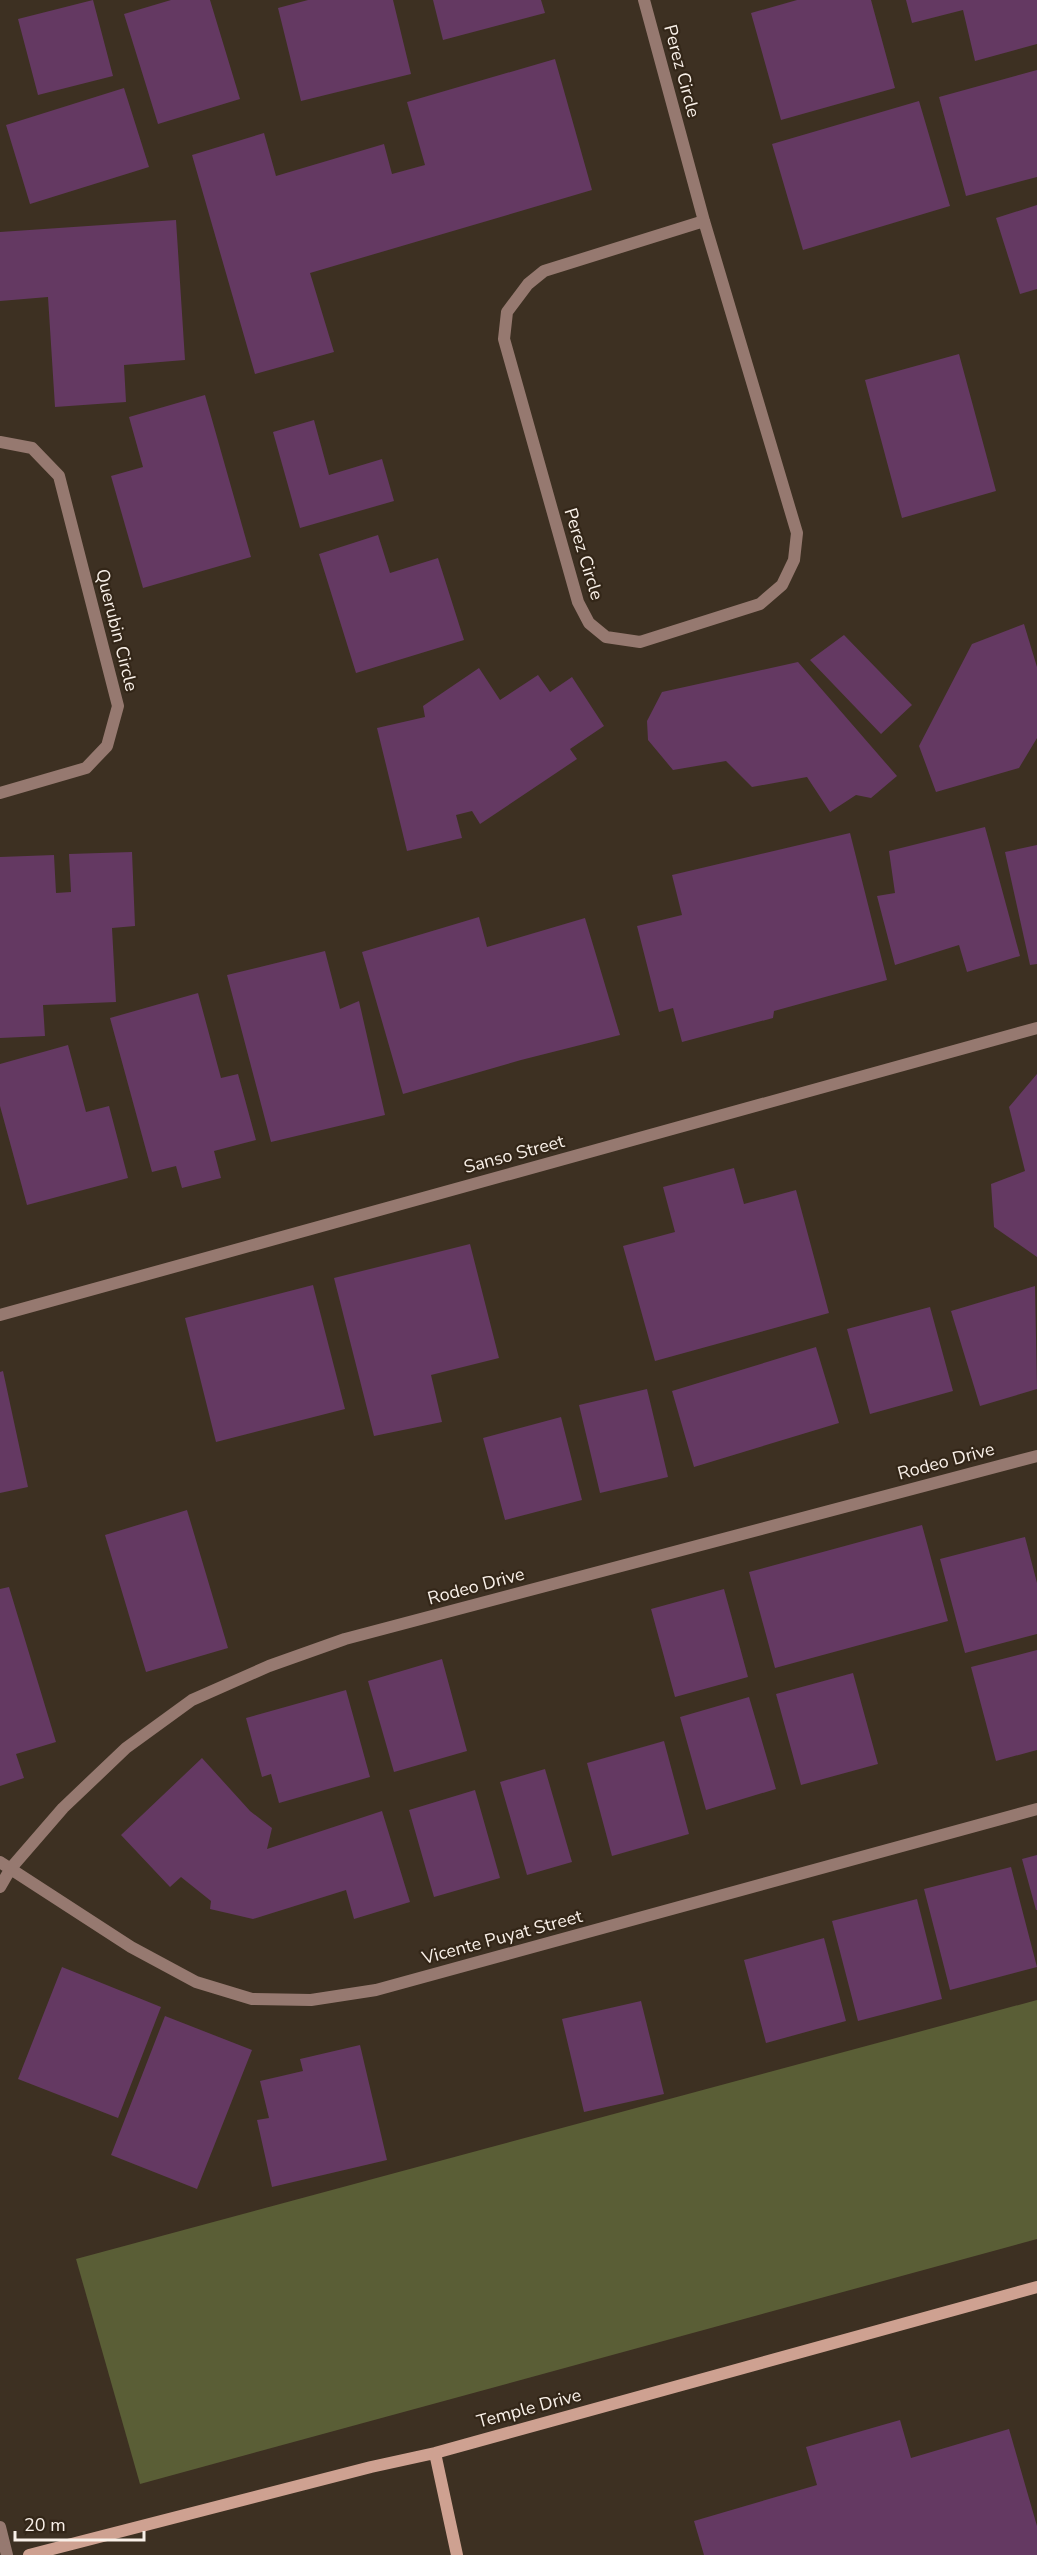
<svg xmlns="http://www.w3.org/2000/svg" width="1037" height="2555" viewBox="0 0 1037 2555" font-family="'Nunito Sans',sans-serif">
<rect width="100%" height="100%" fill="#3d3022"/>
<path fill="#5a5e36" d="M 1037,2000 L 1037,2239 L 140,2484 L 76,2259 Z"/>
<path fill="#643962" d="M 93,0 L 113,76 L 38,95 L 18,19 Z
M 171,0 L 210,0 L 240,99 L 158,124 L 124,14 Z
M 308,0 L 393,0 L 411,74 L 301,101 L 278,8 Z
M 433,0 L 541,0 L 545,13 L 443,40 Z
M 797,0 L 871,0 L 895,88 L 781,120 L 751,13 Z
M 906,0 L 1037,0 L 1037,44 L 975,61 L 963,10 L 912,23 Z
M 555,59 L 592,190 L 310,273 L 334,352 L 255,374 L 192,155 L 264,133 L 276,176 L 384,144 L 392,174 L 425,165 L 407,102 Z
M 1037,70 L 1037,177 L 966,196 L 939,97 Z
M 124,88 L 149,167 L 30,204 L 6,125 Z
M 919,101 L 950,206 L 803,250 L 772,144 Z
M 1037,205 L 1037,289 L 1020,294 L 996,218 Z
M 176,220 L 185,360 L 124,365 L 126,402 L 55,407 L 48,297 L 0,301 L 0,232 Z
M 959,354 L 996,491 L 902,518 L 865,380 Z
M 205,395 L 251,557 L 143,588 L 111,476 L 143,467 L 129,417 Z
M 314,420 L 329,475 L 382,459 L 394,501 L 300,528 L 273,432 Z
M 378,535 L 390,573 L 438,558 L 464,640 L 356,673 L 319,554 Z
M 1024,624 L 1037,667 L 1037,738 L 1019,768 L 936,792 L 919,746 L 972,644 Z
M 844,635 L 912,705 L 881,734 L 810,660 Z
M 798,662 L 897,776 L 871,798 L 856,795 L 830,812 L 807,777 L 752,787 L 726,761 L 673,770 L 648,740 L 647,721 L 662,692 Z
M 479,668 L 500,700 L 538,675 L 550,692 L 572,677 L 604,726 L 570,749 L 577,759 L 480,824 L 472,811 L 456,815 L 462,838 L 407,851 L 377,728 L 425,717 L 423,706 Z
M 985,827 L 1020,956 L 967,972 L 959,945 L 895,965 L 877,896 L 895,893 L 889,851 Z
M 850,833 L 887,980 L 774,1011 L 773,1018 L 682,1042 L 673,1008 L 659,1012 L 637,926 L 682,915 L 672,875 Z
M 1037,845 L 1037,964 L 1030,965 L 1005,852 Z
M 132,852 L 135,926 L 112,928 L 116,1002 L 43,1005 L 45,1036 L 0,1038 L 0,857 L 54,855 L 56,893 L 71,892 L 69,854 Z
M 479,917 L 487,947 L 585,918 L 620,1035 L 521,1060 L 403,1094 L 362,952 Z
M 325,951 L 340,1009 L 359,1001 L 385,1115 L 271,1142 L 227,975 Z
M 198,993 L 221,1078 L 238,1074 L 256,1140 L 214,1151 L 221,1178 L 182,1188 L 176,1166 L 152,1172 L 110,1018 Z
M 68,1045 L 86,1112 L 109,1106 L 128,1178 L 27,1205 L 0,1106 L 0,1064 Z
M 1037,1074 L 1037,1257 L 994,1227 L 991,1184 L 1025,1171 L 1009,1107 Z
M 734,1168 L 744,1204 L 796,1190 L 829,1313 L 655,1361 L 623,1246 L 675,1232 L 663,1187 Z
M 470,1244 L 499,1358 L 431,1375 L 442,1422 L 374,1436 L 334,1278 Z
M 313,1285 L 345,1409 L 216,1442 L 185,1318 Z
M 1035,1286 L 1037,1389 L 980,1406 L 951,1311 Z
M 930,1307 L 953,1391 L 870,1414 L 847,1329 Z
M 816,1347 L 839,1423 L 694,1467 L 672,1391 Z
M 3,1371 L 28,1487 L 0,1493 L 0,1372 Z
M 647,1389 L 668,1477 L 600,1493 L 579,1405 Z
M 561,1417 L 582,1500 L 505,1520 L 483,1438 Z
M 187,1510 L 228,1648 L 146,1672 L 105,1535 Z
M 922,1525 L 948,1621 L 775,1668 L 749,1572 Z
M 1025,1537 L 1037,1583 L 1037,1634 L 965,1653 L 940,1559 Z
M 9,1587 L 56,1742 L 16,1754 L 24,1778 L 0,1786 L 0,1589 Z
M 724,1589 L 748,1677 L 675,1697 L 651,1609 Z
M 1037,1650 L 1037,1750 L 996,1761 L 971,1667 Z
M 442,1659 L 467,1751 L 394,1772 L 368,1681 Z
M 853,1673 L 878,1764 L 801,1785 L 776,1694 Z
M 346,1690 L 370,1777 L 279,1803 L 271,1774 L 262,1777 L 246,1718 Z
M 749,1697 L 776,1789 L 706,1810 L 680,1717 Z
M 664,1741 L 689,1834 L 612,1856 L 587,1763 Z
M 202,1758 L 250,1811 L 272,1828 L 267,1849 L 382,1811 L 410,1902 L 354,1919 L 346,1890 L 253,1919 L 210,1909 L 211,1901 L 181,1877 L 170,1887 L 121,1835 Z
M 545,1769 L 572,1862 L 527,1875 L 500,1782 Z
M 475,1790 L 500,1878 L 434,1897 L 409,1810 Z
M 1037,1855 L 1037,1910 L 1036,1910 L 1022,1859 Z
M 1011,1867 L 1037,1967 L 950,1990 L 924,1889 Z
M 917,1899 L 942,1999 L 858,2021 L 832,1921 Z
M 824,1938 L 846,2021 L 766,2043 L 744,1960 Z
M 62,1967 L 161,2007 L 118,2118 L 18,2079 Z
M 641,2001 L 664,2094 L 584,2112 L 562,2019 Z
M 165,2016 L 252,2050 L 197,2189 L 111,2155 Z
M 360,2045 L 387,2160 L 272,2187 L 257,2120 L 269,2118 L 260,2081 L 303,2071 L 300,2059 Z
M 900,2420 L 911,2458 L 1009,2429 L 1037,2526 L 1037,2555 L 704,2555 L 694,2521 L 817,2485 L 806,2447 Z"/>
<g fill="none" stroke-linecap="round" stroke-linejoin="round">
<path stroke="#967970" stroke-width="12" d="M 644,0 L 704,221 L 797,533 L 794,560 L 782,585 L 760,604 L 640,642 L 606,637 L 589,623 L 578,602 L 504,339 L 507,312 L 528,284 L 544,271 L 704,221
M 0,442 L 32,448 L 59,476 L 118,706 L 107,746 L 86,768 L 0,793
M 0,1315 L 1037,1028
M 0,1862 L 131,1947 L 196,1982 L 252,1999 L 311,2000 L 376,1990 L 1037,1809
M 0,1887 L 11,1868 L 63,1808 L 126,1748 L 192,1700 L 269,1666 L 345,1639 L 1037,1456
M 0,2527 L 7,2555"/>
<path stroke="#cea191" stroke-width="12" d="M 435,2453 L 457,2555
M 29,2555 L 371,2467 L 435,2453 L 1037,2287"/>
</g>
<g text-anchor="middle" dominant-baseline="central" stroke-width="4.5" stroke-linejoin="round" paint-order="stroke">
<g font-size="18" fill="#f9f0e8" stroke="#332618">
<text transform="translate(682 71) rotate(75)">Perez Circle</text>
<text transform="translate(584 554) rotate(73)">Perez Circle</text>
<text transform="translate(117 630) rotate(76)">Querubin Circle</text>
<text transform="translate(514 1154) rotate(-15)">Sanso Street</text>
<text transform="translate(946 1461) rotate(-15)">Rodeo Drive</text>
<text transform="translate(476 1586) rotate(-15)">Rodeo Drive</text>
<text transform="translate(502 1937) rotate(-15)">Vicente Puyat Street</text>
<text transform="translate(529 2408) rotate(-15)">Temple Drive</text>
</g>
</g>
<path d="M15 2531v9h129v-9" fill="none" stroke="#f9f0e8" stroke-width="3"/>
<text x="24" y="2531" font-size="18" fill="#f9f0e8" stroke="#332618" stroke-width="4.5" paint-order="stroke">20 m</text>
</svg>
